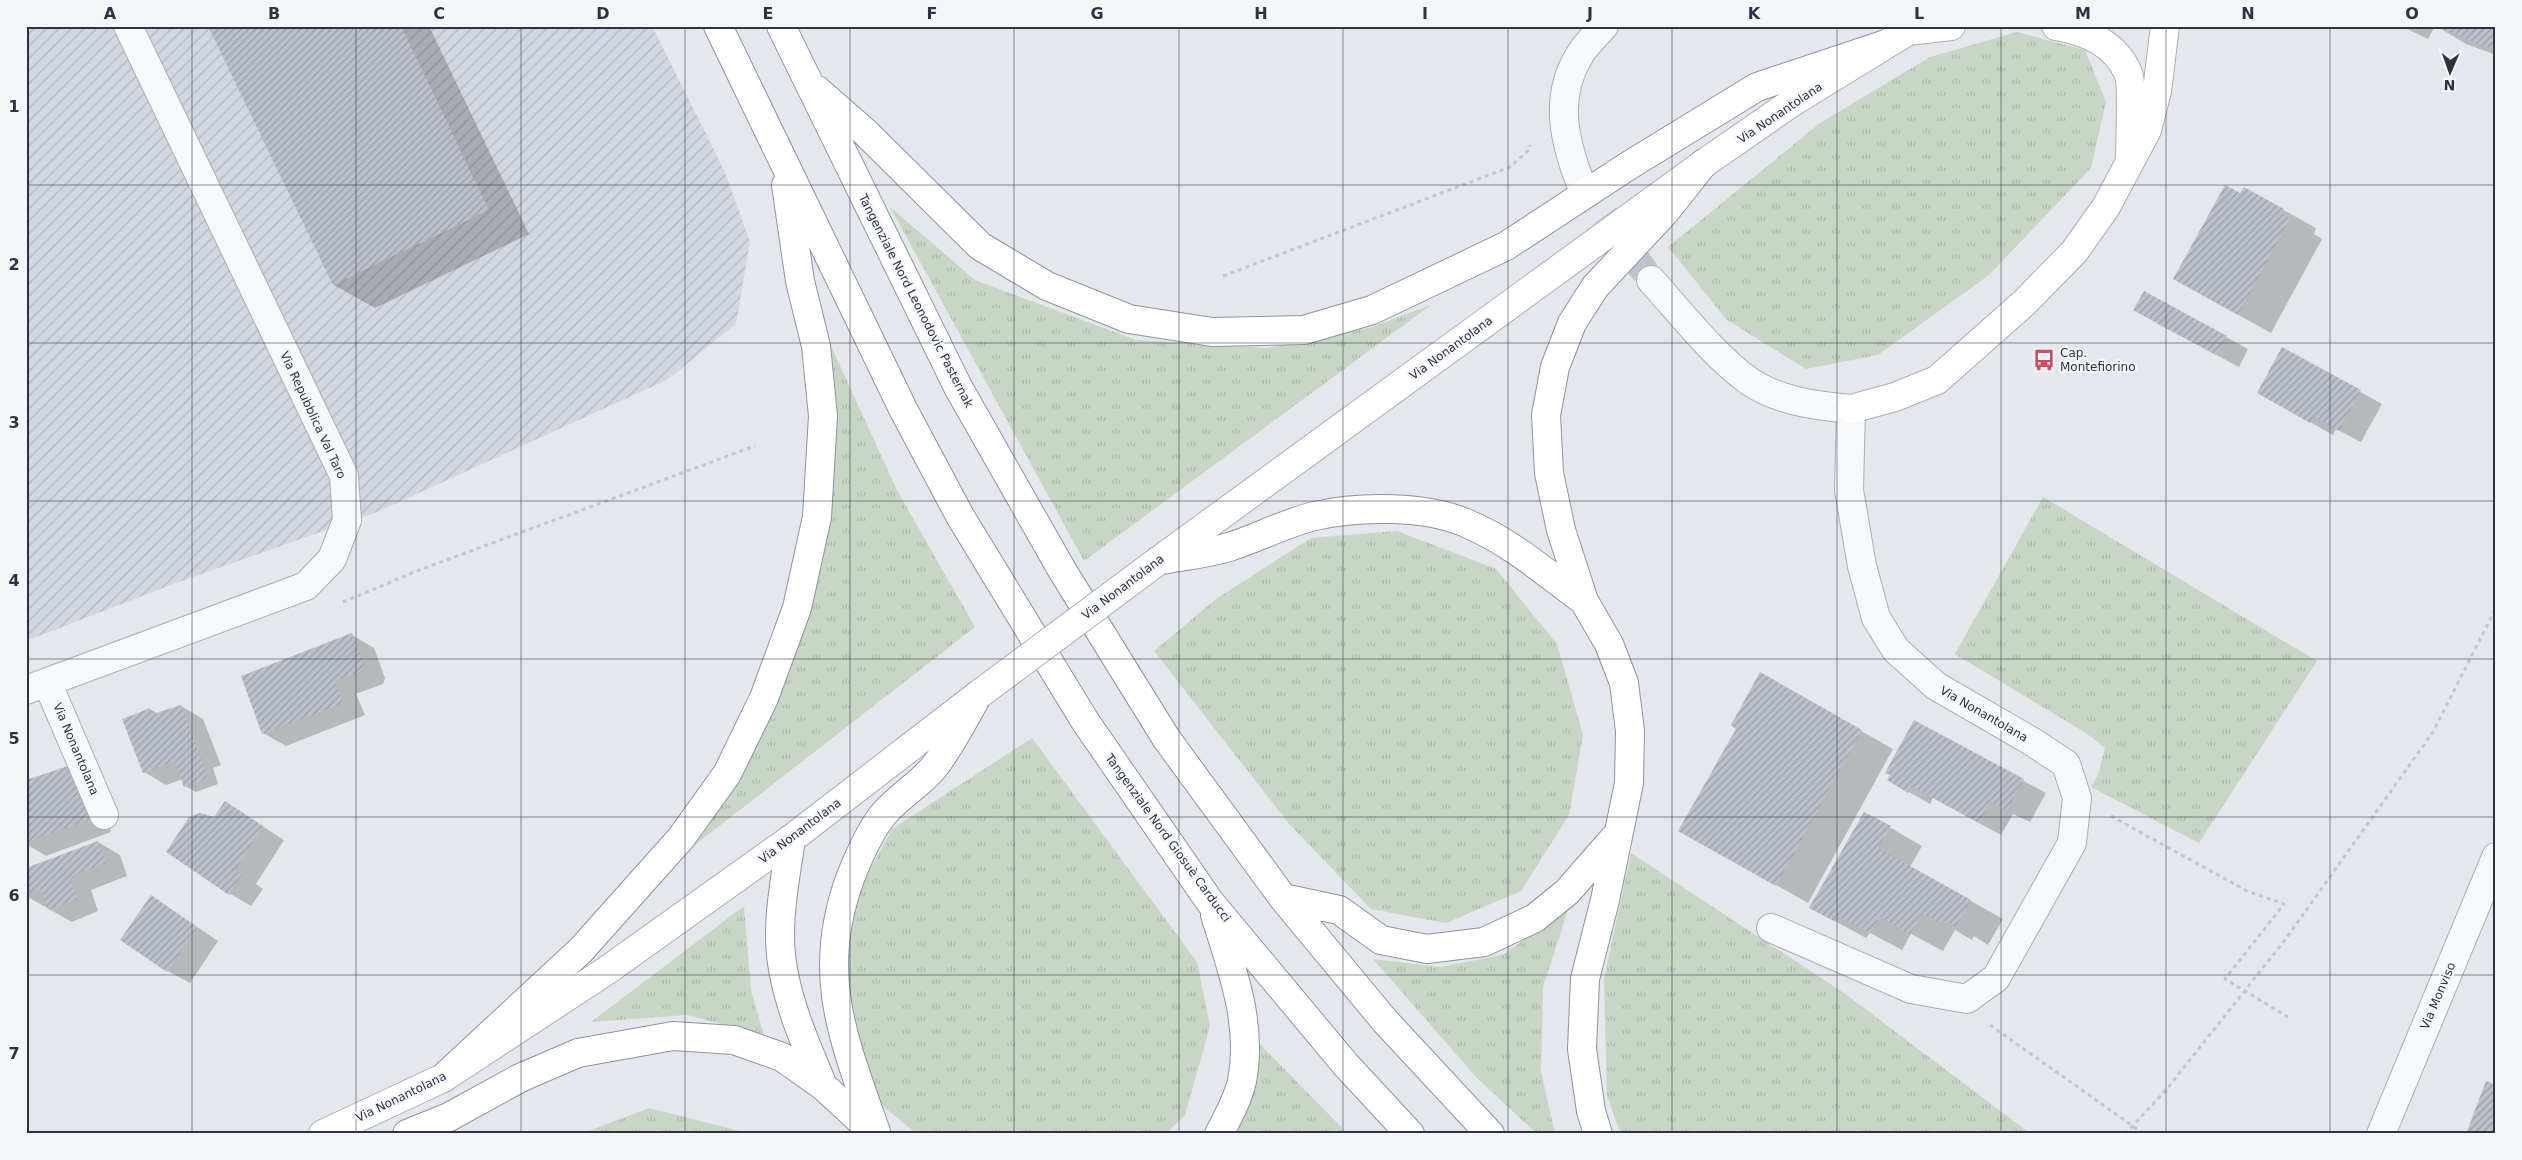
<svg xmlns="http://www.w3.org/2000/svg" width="2522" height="1160" viewBox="0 0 2522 1160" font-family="'DejaVu Sans',sans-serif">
<defs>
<pattern id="industrial-furrows" width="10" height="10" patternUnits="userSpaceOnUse" patternTransform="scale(1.25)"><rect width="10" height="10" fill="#d2d6de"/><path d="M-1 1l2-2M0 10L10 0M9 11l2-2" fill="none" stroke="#b4b8c0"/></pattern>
<pattern id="grass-tufts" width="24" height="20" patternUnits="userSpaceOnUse" patternTransform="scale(1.25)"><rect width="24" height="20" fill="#c9d6c5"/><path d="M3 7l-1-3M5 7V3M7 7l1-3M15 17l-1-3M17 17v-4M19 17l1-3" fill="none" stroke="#adb8ab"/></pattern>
<pattern id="building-hatch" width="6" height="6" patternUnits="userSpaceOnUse" patternTransform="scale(1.25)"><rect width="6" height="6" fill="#bbc0ca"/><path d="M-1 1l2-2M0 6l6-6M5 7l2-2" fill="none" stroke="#989da6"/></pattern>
</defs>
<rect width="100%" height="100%" fill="#e4e7ec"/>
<path fill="url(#industrial-furrows)" d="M 26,26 L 652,26 L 724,170 L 750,242 L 736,324 L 667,380 L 377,512 L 176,583 L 26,641 Z"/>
<path fill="url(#grass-tufts)" d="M 2017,32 L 2085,50 L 2106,102 L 2091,168 L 1989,275 L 1878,355 L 1806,369 L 1727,320 L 1668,247 L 1820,123 L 1930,57 Z
M 890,207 L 975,280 L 1136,340 L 1267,348 L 1369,328 L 1431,305 L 1084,561 Z
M 820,322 L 897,490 L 975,627 L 668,866 L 807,600 Z
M 2043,497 L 2317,661 L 2199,843 L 2091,787 L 2098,775 L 2105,748 L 2086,733 L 1955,654 Z
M 1397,531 L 1496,569 L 1557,644 L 1583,735 L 1569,815 L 1521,891 L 1446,923 L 1371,909 L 1290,825 L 1154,651 L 1216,599 L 1311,538 Z
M 1032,738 L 1197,962 L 1210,1026 L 1185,1115 L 1165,1134 L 917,1134 L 879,1103 L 848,1020 L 844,953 L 856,896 L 892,829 Z
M 1631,853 L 1844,993 L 2031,1134 L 1621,1134 L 1607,1096 L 1604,979 Z
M 744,906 L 751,990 L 764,1035 L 687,1015 L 591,1022 Z
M 1568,910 L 1543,987 L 1541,1071 L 1555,1134 L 1537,1134 L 1476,1077 L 1373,959 L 1440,967 L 1502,955 Z
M 1257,1041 L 1348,1134 L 1228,1134 Z
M 649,1108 L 748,1133 L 748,1134 L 581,1134 Z"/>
<path fill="#0003" d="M 210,26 L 429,26 L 529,234 L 375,308 L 334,285 Z
M 2401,26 L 2435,26 L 2428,39 Z
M 2436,26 L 2496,26 L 2496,55 L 2466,44 Z
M 2244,188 L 2316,228 L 2314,234 L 2322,239 L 2271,333 L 2206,297 Z
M 2156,323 L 2226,337 L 2248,349 L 2239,367 Z
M 2283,349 L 2382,404 L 2361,442 L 2336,429 L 2333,435 L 2259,393 Z
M 352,635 L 374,648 L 385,678 L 383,684 L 356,694 L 365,715 L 286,746 L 263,733 Z
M 181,706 L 203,719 L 221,765 L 213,768 L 218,784 L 196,792 L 185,786 L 183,779 L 166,785 L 144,772 L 150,709 L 158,714 Z
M 1915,722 L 2046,793 L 2030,822 L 2013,814 L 2001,835 L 1933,798 L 1930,804 L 1888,780 Z
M 1738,728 L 1861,731 L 1893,749 L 1808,903 L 1680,830 Z
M 93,779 L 111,832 L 46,856 L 26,844 L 26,781 Z
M 225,802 L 284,840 L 256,884 L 263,889 L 251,906 L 229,893 L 215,818 Z
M 1865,813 L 1922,846 L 1910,867 L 2003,919 L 1988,945 L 1974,936 L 1972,940 L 1955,930 L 1943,951 L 1911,934 L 1902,950 L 1870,933 L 1866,938 L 1811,908 Z
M 98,842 L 120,855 L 127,876 L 91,890 L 98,911 L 72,922 L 26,896 L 26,869 Z
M 151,896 L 218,941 L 190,983 L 168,971 Z"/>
<path fill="url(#building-hatch)" d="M 208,26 L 401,26 L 489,210 L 333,285 Z
M 2434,26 L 2496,26 L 2496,50 Z
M 2225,185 L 2240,193 L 2244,187 L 2284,209 L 2282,214 L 2290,219 L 2238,315 L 2173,279 Z
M 2144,291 L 2227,336 L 2216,355 L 2133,310 Z
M 2282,347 L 2361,390 L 2339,431 L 2314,417 L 2310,423 L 2257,393 Z
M 352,633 L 364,665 L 360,672 L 335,681 L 344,703 L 262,734 L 241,676 Z
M 1760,672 L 1862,730 L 1776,886 L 1678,831 L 1736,729 L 1731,725 Z
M 181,705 L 208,778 L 184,787 L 175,761 L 143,773 L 122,719 L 150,708 L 153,714 Z
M 1914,720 L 2024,779 L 2007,811 L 1991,802 L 1979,823 L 1911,786 L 1908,793 L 1887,780 L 1890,775 L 1885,773 Z
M 71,765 L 90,819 L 26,843 L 26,780 Z
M 225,801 L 263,826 L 235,870 L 242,875 L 229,895 L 166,852 L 189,817 L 200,813 L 214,817 Z
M 1864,812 L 1891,826 L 1878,848 L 1971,900 L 1956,927 L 1941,919 L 1939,923 L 1922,913 L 1910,934 L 1879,916 L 1870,933 L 1837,916 L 1834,921 L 1809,908 Z
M 98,841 L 106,863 L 69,877 L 77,899 L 49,910 L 40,889 L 26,894 L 26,868 Z
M 151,895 L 197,927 L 167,972 L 120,940 Z
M 2486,1081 L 2496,1085 L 2496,1134 L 2466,1134 Z"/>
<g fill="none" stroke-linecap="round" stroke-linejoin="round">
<path stroke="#bfc3cb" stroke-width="28" stroke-dasharray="28 14" stroke-linecap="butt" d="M 1580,182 L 1651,280"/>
<g stroke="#a9aeb7" stroke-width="30">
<path id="minor" d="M 1580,182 C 1564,140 1554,97 1579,56 C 1585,45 1596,35 1604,26
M 1651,280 C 1679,311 1715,357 1749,381 C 1778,401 1817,406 1851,409 L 1849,490 L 1862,566 L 1876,618 L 1896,650 L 1936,686 L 2031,741 L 2066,764 L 2077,798 L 2072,843 L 1996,978 L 1967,999 L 1911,989 L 1771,928
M 47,682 L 104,815
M 26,690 L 306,586 L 332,559 L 347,520 L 344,476 L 128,26
M 2381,1134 L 2496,857"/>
</g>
<g stroke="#a9aeb7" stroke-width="30">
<path id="secondary" d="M 2056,26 C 2086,31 2116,44 2128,73 C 2133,83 2130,143 2130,159
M 1908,31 L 1951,26
M 1851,409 L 1895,397 L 1937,380 L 2024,303 L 2074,252 L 2106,207 L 2147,130 L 2157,91 L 2165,26
M 1158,561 L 1703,164 L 1794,101 L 1916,26
M 323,1134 L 443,1078 L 606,971 L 791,839 L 978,695"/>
</g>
<g stroke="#8b94a3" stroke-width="30">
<path id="trunk" d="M 718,26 L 903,409 L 960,516 L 1085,721 L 1210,902 L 1346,1065 L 1410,1134
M 781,26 L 958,387 L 1062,570 L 1166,738 L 1283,898 L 1385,1021 L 1490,1134
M 817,90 L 865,132 L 980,246 L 1047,286 L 1129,319 L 1212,332 L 1304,330 L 1372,310 L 1506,246 L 1628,166 L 1757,87 L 1886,44
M 1158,561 C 1182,556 1206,554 1229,547 C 1258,538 1285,523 1315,516 C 1358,506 1427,505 1468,524 C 1511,542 1547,574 1584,601
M 791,839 C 785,881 775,927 783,969 C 790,1010 807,1047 823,1086
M 1283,898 L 1339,910 L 1381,940 L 1427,949 L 1484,942 L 1535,918 L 1567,892 L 1617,835
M 1215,915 C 1232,969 1253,1024 1242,1081 C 1238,1099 1228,1117 1219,1134
M 443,1078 L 581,950 L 681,838 L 727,774 L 764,698 L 797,608 L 817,517 L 823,416 L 816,346 L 800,281 L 786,185
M 876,1132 C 844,1040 814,974 851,876 C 859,856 869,833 882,816 C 897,797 920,785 935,766 C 951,745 964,719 978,695
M 407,1134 L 449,1117 L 520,1078 L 578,1053 L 673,1036 L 734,1040 L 782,1057 L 823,1086 L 875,1134
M 1598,1134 L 1591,1111 L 1582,1049 L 1585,979 L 1605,900 L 1629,783 L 1630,731 L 1624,683 L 1609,644 L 1584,601 L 1561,530 L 1549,473 L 1546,415 L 1555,367 L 1572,323 L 1595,287 L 1665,212 L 1703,164"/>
</g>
<path stroke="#c2c5cb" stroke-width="3" stroke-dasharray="4 4" stroke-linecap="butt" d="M 1223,276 L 1510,167 L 1529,150 L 1530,145
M 343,602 L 422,569 L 755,446
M 2111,816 L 2247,891 L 2284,904 L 2225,979 L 2288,1017
M 1990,1025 L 2144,1134
M 2125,1134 L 2166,1090 L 2285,940 L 2433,732 L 2496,608"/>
<use href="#minor" stroke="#f7f8fa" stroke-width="28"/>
<use href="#secondary" stroke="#fff" stroke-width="28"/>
<use href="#trunk" stroke="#fff" stroke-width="28"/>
<g stroke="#a9aeb7" stroke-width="30" stroke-linecap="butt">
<path id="secondary-bridge" d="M 978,695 L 1158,561"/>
</g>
<use href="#secondary-bridge" stroke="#fff" stroke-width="28"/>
</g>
<path fill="none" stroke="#2b3445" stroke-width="1" stroke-opacity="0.55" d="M 192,26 L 192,1134M 356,26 L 356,1134M 521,26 L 521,1134M 685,26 L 685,1134M 850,26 L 850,1134M 1014,26 L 1014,1134M 1179,26 L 1179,1134M 1343,26 L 1343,1134M 1508,26 L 1508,1134M 1672,26 L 1672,1134M 1837,26 L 1837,1134M 2001,26 L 2001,1134M 2166,26 L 2166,1134M 2330,26 L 2330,1134M 26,185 L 2496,185M 26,343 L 2496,343M 26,501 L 2496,501M 26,659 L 2496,659M 26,817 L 2496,817M 26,975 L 2496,975"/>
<defs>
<g id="bus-bare" transform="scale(1.725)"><path d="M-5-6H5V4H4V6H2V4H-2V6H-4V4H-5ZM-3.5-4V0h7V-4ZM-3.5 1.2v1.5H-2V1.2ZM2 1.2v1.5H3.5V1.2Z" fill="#d1495b" stroke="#f4f6f9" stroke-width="2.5" paint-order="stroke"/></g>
</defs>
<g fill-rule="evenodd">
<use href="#bus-bare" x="2044" y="360"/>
</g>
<g text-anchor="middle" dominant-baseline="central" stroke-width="4.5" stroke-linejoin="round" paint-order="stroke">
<g font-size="12" fill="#2b3445" stroke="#f4f6f9">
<text transform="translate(1780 113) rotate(-34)">Via Nonantolana</text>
<text transform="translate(916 301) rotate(63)">Tangenziale Nord Leonodovic Pasternak</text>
<text transform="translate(1451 348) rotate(-36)">Via Nonantolana</text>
<text transform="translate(313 415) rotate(65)">Via Repubblica Val Taro</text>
<text transform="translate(1123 587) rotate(-37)">Via Nonantolana</text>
<text transform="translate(1984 714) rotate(30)">Via Nonantolana</text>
<text transform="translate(76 749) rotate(67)">Via Nonantolana</text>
<text transform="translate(800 831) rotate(-37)">Via Nonantolana</text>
<text transform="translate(1168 838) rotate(54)">Tangenziale Nord Giosuè Carducci</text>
<text transform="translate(2438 996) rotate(-67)">Via Monviso</text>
<text transform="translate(401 1097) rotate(-26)">Via Nonantolana</text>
</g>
<g font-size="12" fill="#2b3445" stroke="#f4f6f9" text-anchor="start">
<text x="2060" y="353">Cap.<tspan x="2060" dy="14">Montefiorino</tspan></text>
</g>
</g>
<rect width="2522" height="1160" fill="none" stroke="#f4f6f9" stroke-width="55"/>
<g transform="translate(2450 72) rotate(182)" stroke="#f4f6f9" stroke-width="4" paint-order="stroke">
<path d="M0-4L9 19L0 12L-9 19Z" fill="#2b3445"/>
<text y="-8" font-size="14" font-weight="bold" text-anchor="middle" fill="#2b3445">N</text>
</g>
<rect x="28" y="28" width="2466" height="1104" fill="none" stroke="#2b3445" stroke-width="2"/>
<g font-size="16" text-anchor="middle" font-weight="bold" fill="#2b3445">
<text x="110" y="19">A</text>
<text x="274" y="19">B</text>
<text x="439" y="19">C</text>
<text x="603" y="19">D</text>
<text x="768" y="19">E</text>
<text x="932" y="19">F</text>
<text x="1097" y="19">G</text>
<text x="1261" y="19">H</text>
<text x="1425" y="19">I</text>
<text x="1590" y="19">J</text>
<text x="1754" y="19">K</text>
<text x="1919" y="19">L</text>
<text x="2083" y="19">M</text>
<text x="2248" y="19">N</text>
<text x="2412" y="19">O</text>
<text x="14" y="112">1</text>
<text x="14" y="270">2</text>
<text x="14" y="428">3</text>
<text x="14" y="586">4</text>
<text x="14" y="744">5</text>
<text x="14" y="901">6</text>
<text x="14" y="1059">7</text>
</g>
</svg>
